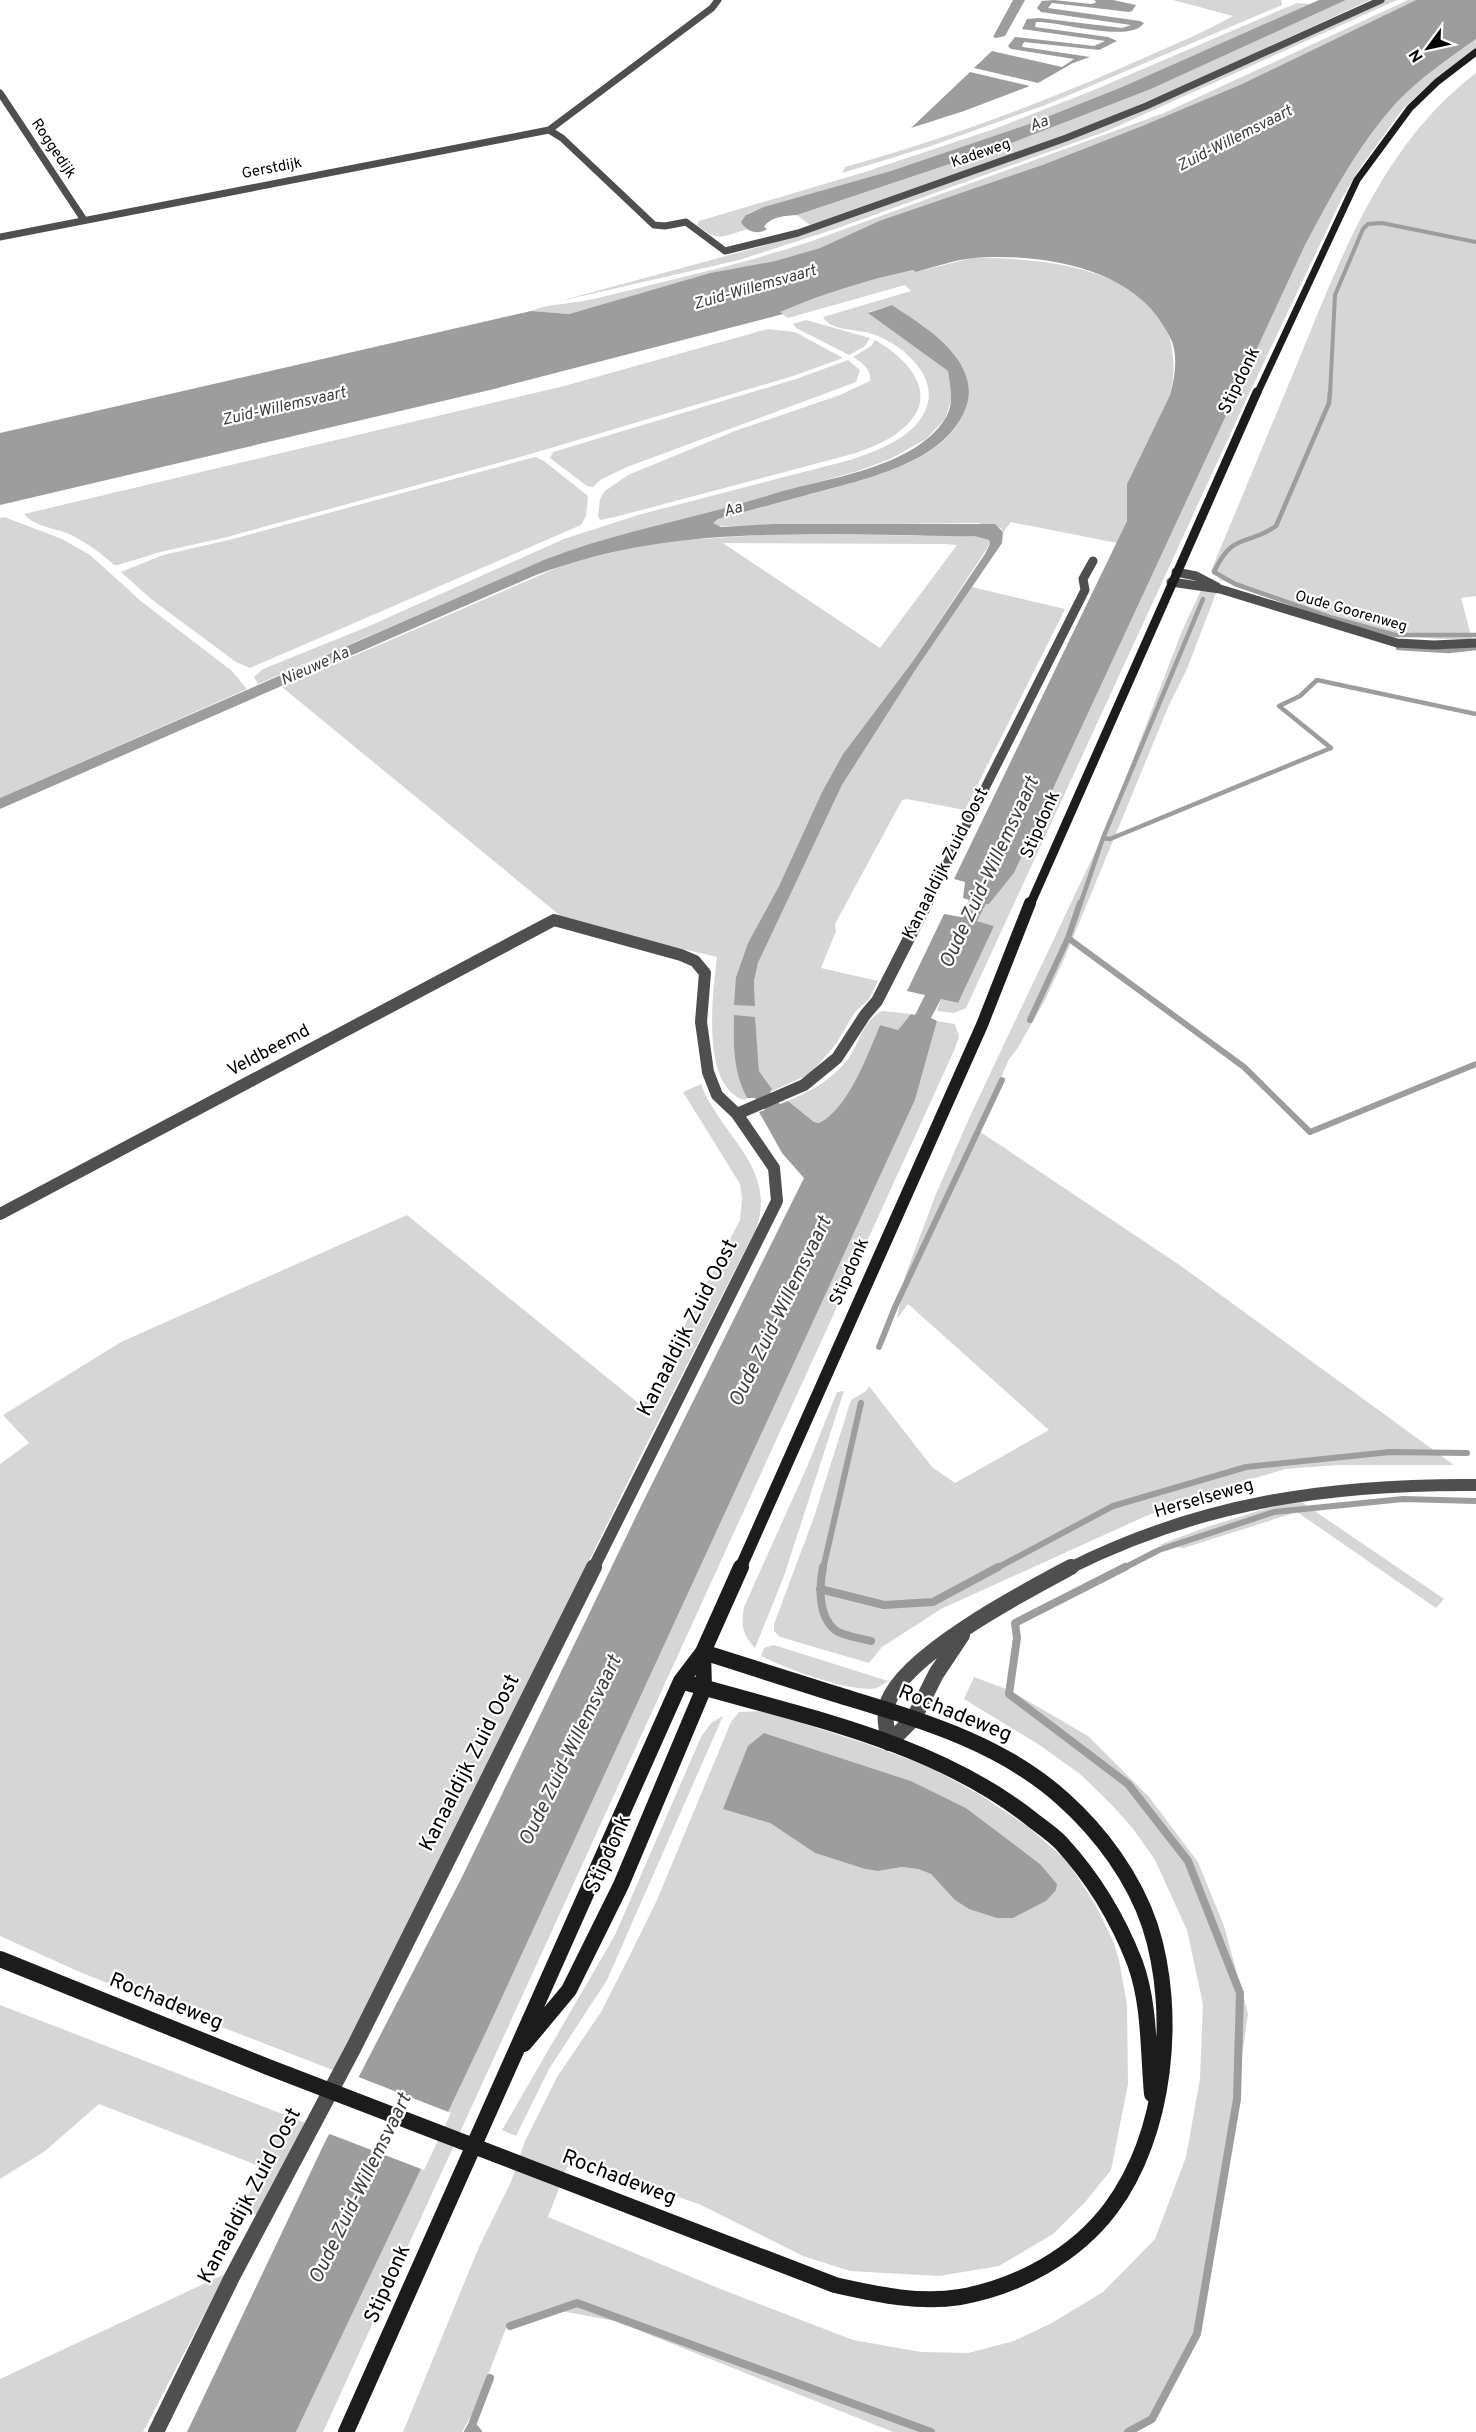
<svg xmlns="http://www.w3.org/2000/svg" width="1476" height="2432" viewBox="0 0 1476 2432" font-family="Overpass,sans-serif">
<rect width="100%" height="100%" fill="#fff"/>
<path fill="#d6d6d6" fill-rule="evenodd" d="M 1173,0 L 1281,0 L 1282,5 L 1048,104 L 934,145 L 842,173 L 845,167 C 948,138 1048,101 1146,57 C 1175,44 1205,32 1233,16 Z
M 1346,0 L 1370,0 L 1196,80 L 1092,125 L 810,225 L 797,215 L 1001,147 L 1151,89 Z
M 1382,0 L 1397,0 L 1107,131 L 835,229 L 739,260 L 556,302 L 763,246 L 1023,156 Z
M 1408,0 L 1416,0 L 1242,84 L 1142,126 L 1045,164 L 879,221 L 820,248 L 775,261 L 710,273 L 569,314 L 531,311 C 548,303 575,304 594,299 C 667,280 741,265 812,241 L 1164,113 Z
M 1297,3 L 1311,4 L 1122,87 L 1029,124 L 892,171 L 751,212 L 746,215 L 744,226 L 748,229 C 723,236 719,243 697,225 L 699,221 L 865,172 L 997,128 L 1089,92 Z
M 1476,39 L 1476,49 L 1425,88 L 1402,110 L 1362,165 L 1342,198 L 1246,400 L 966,1008 L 954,1013 L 937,1011 L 941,999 L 957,1003 L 994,926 L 977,921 L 986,904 L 989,904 L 1014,873 L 1305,245 C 1332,195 1358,145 1397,102 C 1420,78 1449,58 1476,39 Z
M 1476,73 L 1476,596 L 1461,598 L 1472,639 L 1438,639 L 1396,635 L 1221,580 L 1211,571 C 1239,504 1267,436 1295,369 C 1339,262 1381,145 1476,73 Z
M 972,258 C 1058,257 1198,274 1170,395 L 1127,484 L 1127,521 L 1117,543 L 1011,522 L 1003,532 L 1001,528 L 977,523 L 715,526 L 713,523 L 718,519 C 750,511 780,502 811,494 C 861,480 959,461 967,399 C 969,383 967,370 956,357 C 940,335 914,321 892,305 L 869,312 L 948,371 L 952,397 L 945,419 L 926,439 L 890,459 L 858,471 L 556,555 L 258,684 L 254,677 L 263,669 L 367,627 L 564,539 L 638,515 L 850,460 C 877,451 917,437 927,406 C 938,372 897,341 869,333 C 854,329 831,331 823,317 L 911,291 L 905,285 L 788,318 L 779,312 C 823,293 866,280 913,270 L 916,272 Z
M 806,320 L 870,338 L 865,346 L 849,355 L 796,328 L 793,324 Z
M 768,329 L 795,332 L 843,358 L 793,376 L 527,455 L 227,537 L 160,552 L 118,565 L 114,565 C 101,553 87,543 71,535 C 57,528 34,527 24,514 L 564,386 Z
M 875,340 C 909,359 943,397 901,430 C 888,441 872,447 856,453 L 615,517 L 600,520 L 598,516 L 600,499 L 605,491 L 628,475 L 735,431 L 840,395 L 870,381 C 871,369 863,363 853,357 L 871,346 Z
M 848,360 L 860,370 L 856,382 L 627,467 L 600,480 L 593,487 L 587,486 L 550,458 L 553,452 L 796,379 Z
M 535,457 L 544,461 L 588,496 L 586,516 L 581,525 L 250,668 L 236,662 L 151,599 L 121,572 L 163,555 L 229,540 Z
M 4,517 L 62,539 L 90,555 L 142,602 L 232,671 L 247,689 L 0,798 L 0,518 Z
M 776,534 L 974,536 L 989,540 L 990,544 L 913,661 L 843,754 L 822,792 L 779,886 L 748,943 L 736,977 L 755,1005 L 754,981 L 758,963 L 842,785 L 916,669 L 972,587 L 1065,609 L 965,810 L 907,799 L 902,800 L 835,924 L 836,931 L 821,968 L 878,981 L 869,999 L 855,1012 L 836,1044 L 810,1074 L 770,1092 L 772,1089 L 759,1071 L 756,1035 L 734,1016 C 733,1044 733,1072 747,1098 L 744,1100 C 700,1086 713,992 717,957 L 568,922 L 282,687 L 568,563 L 657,542 ZM 723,543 L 944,544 L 957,545 L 880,648 Z
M 1201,590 L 1216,593 L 1187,669 L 1169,705 L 1065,957 L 1044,1002 L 1017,1049 L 1008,1061 L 979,1131 L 1181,1266 L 1454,1465 L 1338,1465 L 1286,1469 L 1237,1483 L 1146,1516 L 941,1609 L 882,1647 L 869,1663 L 780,1637 L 774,1631 L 774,1624 L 814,1517 L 851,1400 L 866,1391 L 869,1386 L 932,1467 L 955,1483 L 1049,1430 L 908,1304 L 897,1319 L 905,1276 L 936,1194 L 971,1114 L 1107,827 L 1182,631 Z
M 882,1011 L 911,1014 L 898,1030 L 880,1025 C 868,1054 848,1109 819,1123 L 814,1122 L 788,1101 C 814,1089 829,1082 848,1059 C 860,1042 863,1020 882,1011 Z
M 937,1021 L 955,1024 L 959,1037 L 953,1053 L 323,2432 L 296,2432 L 487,2030 L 915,1100 Z
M 701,1084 C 720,1136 778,1167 756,1229 L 644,1449 L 338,2072 L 82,1973 L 0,1936 L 0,1464 L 29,1443 L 3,1415 L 121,1342 L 407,1215 L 642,1406 L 740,1220 L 742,1201 L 740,1184 L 683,1092 Z
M 844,1391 L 784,1576 L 755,1648 C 742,1635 741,1624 744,1607 L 807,1467 L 837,1392 Z
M 1297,1499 L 1444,1599 L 1436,1608 L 1297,1512 L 1184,1548 L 1159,1545 L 1207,1527 Z
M 774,1645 L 888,1681 C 885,1683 880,1687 876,1688 C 854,1694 782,1667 761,1656 L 764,1648 Z
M 974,1677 L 1009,1690 L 1088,1736 L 1149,1797 L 1198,1862 L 1224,1926 L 1248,2014 L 1213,2255 L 1196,2342 L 1159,2409 L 1136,2432 L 893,2432 L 615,2321 L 561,2311 L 508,2323 L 475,2409 L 462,2432 L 403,2432 L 479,2247 L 511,2182 L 525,2141 L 557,2077 L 601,2012 L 627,1961 L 657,1900 L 731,1722 L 739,1712 L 764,1711 L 870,1745 L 932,1768 L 980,1795 L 1027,1826 L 1067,1861 L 1095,1904 L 1114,1943 L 1119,1960 L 1127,2005 L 1128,2084 L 1111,2170 L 1086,2201 L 1053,2234 L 999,2266 L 939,2276 L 850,2271 L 803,2256 L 699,2204 L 570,2160 L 548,2217 L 718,2288 L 853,2340 L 921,2352 L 968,2353 L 1014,2341 L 1050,2324 L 1103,2292 L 1155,2239 L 1186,2157 L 1200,2079 L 1203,2004 L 1187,1930 L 1155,1860 L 1134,1830 L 1111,1804 L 1081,1775 L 1041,1746 L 964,1699 ZM 764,1733 L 911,1781 L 966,1808 L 1040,1864 L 1046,1901 L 1013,1918 L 997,1918 L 942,1885 L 931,1874 L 918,1869 L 902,1867 L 878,1871 L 865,1869 L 815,1853 L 770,1823 Z
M 723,1716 L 607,1980 L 549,2069 L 516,2136 L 502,2130 L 615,1935 L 701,1737 L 711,1723 Z
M 0,2005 L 311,2125 L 264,2217 L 241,2210 L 262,2167 L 99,2104 L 45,2151 L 0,2179 Z
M 225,2274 L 143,2432 L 0,2432 L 0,2379 Z"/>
<path fill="#9d9d9d" d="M 1013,0 L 1025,0 L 1005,36 L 996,38 L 993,37 Z
M 1054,0 L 1091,4 L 1095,3 L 1096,1 L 1093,0 L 1113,0 L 1136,5 L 1132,11 L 1129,12 L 1052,3 L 1048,8 L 1140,21 L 1144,23 C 1130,44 1060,21 1036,22 L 1035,27 L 1108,37 L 1117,41 L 1099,50 L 1024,42 L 1022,46 L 1023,47 L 1090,57 L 1073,63 L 1038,83 L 974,68 L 992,51 L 1062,67 L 1074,59 L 1011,49 L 1008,46 L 1015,37 L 1094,46 L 1105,41 L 1022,29 L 1027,19 L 1039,18 L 1122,28 L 1131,25 L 1041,12 L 1037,8 L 1042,1 Z
M 1319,0 L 1346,0 L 1151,89 L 1001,147 L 797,215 C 786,216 771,216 764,227 L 767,229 C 758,236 746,231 741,222 L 746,215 L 764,207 L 891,171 L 1029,124 L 1122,87 Z
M 1416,0 L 1476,0 L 1476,39 C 1449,58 1420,78 1397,102 C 1358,145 1332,195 1305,245 L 1014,873 L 989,904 L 986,904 L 977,921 L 994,926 L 958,1003 L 941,999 L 931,1018 L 937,1021 L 915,1100 L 487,2030 L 296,2432 L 187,2432 L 324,2144 L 462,1877 L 642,1504 L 804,1178 L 782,1153 L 759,1112 L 765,1110 L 755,1098 L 747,1098 C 733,1072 733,1044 734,1015 L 755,1017 L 759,1071 L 772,1089 L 770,1092 L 780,1104 L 788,1101 L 814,1122 L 819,1123 C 848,1109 868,1054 880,1025 L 898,1030 L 911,1014 L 915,1015 L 925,995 L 907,991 L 944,914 L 961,917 L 969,900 L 963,898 L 965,882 L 954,879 L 1127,521 L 1127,484 L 1170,395 C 1174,380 1177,364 1174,349 C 1173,341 1167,332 1163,325 C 1128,266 1037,253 974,258 C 954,260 934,267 916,272 L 913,270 C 867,280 824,293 780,312 L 783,314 L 494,389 L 0,505 L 0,433 L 531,311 L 569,314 L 710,273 L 775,261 L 820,248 L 879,221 L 1045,164 L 1142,126 L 1242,84 Z
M 970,72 L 1030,86 L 964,111 L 911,128 Z
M 892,305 C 914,320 940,335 956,357 C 966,370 972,388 967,404 C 949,464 860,480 807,495 C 777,503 748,511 718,519 L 713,523 L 721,527 L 774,524 L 995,524 L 1003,532 L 1002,543 L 916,669 L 842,785 L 758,963 L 754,981 L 755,1006 L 734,1005 L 736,977 L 748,943 L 779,886 L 822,792 L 843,754 L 913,661 L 985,554 L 990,544 L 989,540 L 974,536 C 949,537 925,535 901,535 C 772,534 659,529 536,575 L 0,809 L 0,798 L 546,559 C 619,531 698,518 773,494 C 825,478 913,469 945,419 C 955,403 950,387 948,371 L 868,313 Z
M 764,1733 L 911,1781 L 966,1808 L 1040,1864 L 1057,1884 L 1056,1890 L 1046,1901 L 1013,1918 L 997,1918 L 969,1909 L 955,1900 L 931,1874 L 918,1869 L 902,1867 L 878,1871 L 865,1869 L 815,1853 L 770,1823 L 723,1809 L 748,1746 Z"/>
<path fill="#fff" d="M 356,2076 L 451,2113 L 424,2170 L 327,2133 Z"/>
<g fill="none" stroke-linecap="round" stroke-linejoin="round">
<path stroke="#9d9d9d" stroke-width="4" d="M 1330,394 L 1335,295 L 1363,229 L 1368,224 L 1382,223 L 1476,242"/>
<path stroke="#9d9d9d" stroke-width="4.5" d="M 1330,392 L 1329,403 L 1276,526 C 1246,547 1233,531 1214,572 L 1235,584 L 1330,617 L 1395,635 L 1476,635
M 1398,648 L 1448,651 L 1476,648
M 1103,838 L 1203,599
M 1080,905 L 1103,838 L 1110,839 L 1331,748 L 1279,706 L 1300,696 L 1317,680 L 1476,714"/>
<path stroke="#9d9d9d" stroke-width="6" d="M 1068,938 L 1244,1067 L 1310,1132 L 1476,1064
M 1030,1020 L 1068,938 L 1080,903
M 879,1347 L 895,1307 L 1002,1080
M 823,1569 L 861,1403
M 995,1569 L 1113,1506 L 1246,1467 L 1390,1452 L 1467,1453
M 1122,1569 L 1159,1550 L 1274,1512 L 1403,1499 L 1476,1501"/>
<path stroke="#9d9d9d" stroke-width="8" d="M 823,1567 C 819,1587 818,1616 835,1630 C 843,1636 860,1638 871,1641
M 1125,1567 L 1015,1623 L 1017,1638 L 1009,1694 L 1128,1784 L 1188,1861 L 1240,1993 L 1237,2099 L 1197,2334 L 1152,2419 L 1128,2432
M 820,1589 L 884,1605 L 933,1602 L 998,1567
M 510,2326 L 577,2303 L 931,2432
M 472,2425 L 490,2378
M 468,2432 L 472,2425 L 478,2432"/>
<path stroke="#4f4f4f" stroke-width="7" d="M 0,93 L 84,220
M 549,130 L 562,138 L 654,225 L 665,226 L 686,222 L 725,251 L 798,233 L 1066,138 L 1146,106 L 1381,0
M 0,237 L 549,130 L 712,8 L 718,0"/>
<path stroke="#4f4f4f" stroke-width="9" d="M 1176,572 L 1196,576 L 1217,587
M 1171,582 L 1220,589 L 1397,643 L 1434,645 L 1476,643
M 926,905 L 1085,590 L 1083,579 L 1093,561"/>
<path stroke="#4f4f4f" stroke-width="12" d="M 737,1114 L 804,1085 L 837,1058 L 865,1015 L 877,1001 L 927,903
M 0,1214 L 554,920 L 681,955 L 695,961 L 705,973 L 701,1022 L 708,1072 L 717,1095 L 737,1114 L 774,1168 L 777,1201 L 593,1569"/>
<path stroke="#4f4f4f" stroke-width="16" d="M 156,2432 L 232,2277 L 354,2047 L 594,1567"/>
<path stroke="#4f4f4f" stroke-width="12" d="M 1068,1569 C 1201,1502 1330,1484 1476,1485"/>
<path stroke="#4f4f4f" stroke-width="16" d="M 889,1743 C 887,1729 883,1716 888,1702 C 905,1654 1026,1591 1071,1567
M 889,1743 L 914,1718 L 936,1674 L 962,1635"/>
<path stroke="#1c1c1c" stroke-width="7" d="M 1257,394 L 1357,180 L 1410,108 L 1437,82 L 1476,52"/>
<path stroke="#1c1c1c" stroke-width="9" d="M 1030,905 L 1257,392"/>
<path stroke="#1c1c1c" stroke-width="12" d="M 740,1569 L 982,1025 L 1030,903"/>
<path stroke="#1c1c1c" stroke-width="16" d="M 681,1681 C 801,1716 935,1741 1034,1821 C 1043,1828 1054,1835 1062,1844 C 1094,1879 1118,1919 1135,1963 C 1150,2004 1148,2051 1152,2094
M 0,1959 L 268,2067 L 835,2285 C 876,2294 918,2304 960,2297 C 1018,2287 1076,2255 1111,2208 C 1166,2134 1178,2013 1150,1926 C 1134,1878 1101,1833 1063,1799 C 999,1741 916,1719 835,1694 C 791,1680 747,1666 703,1652
M 524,2044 L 569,1990 L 621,1885 L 704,1688 L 703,1652
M 346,2432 L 681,1681 L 703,1652 L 741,1567"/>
</g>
<g text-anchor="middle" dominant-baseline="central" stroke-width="4.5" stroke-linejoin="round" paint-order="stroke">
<g font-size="15" fill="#000" stroke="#fff">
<text transform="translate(53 149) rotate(56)">Roggedijk</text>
<text transform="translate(981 154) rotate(-19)">Kadeweg</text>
<text transform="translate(272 169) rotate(-11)">Gerstdijk</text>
<text transform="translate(1351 612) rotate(16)">Oude Goorenweg</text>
</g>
<g font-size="16" font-style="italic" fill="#3e3e3e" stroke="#fff">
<text transform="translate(1039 124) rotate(-20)">Aa</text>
<text transform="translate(1235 139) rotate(-27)">Zuid-Willemsvaart</text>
<text transform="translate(755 288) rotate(-16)">Zuid-Willemsvaart</text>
<text transform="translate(284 407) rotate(-13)">Zuid-Willemsvaart</text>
<text transform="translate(733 510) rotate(-16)">Aa</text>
<text transform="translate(315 667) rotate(-24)">Nieuwe Aa</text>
</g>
<g font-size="18" fill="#000" stroke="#fff">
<text transform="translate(1240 381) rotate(-64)">Stipdonk</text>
<text transform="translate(1041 825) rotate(-66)">Stipdonk</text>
<text transform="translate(946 864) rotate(-63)">Kanaaldijk Zuid Oost</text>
<text transform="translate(269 1051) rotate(-28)">Veldbeemd</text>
<text transform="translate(850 1272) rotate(-66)">Stipdonk</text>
<text transform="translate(1204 1499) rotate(-16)">Herselseweg</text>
</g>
<g font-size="20" font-style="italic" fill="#3e3e3e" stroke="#fff">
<text transform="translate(990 873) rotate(-65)">Oude Zuid-Willemsvaart</text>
<text transform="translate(781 1312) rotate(-64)">Oude Zuid-Willemsvaart</text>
<text transform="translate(571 1751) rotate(-64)">Oude Zuid-Willemsvaart</text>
<text transform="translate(361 2189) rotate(-64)">Oude Zuid-Willemsvaart</text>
</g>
<g font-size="21" fill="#000" stroke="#fff">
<text transform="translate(688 1328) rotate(-63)">Kanaaldijk Zuid Oost</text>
<text transform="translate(955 1714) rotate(22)">Rochadeweg</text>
<text transform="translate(470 1763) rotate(-63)">Kanaaldijk Zuid Oost</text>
<text transform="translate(609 1854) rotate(-66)">Stipdonk</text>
<text transform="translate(166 2002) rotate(22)">Rochadeweg</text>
<text transform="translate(619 2178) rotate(21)">Rochadeweg</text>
<text transform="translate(250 2196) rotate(-62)">Kanaaldijk Zuid Oost</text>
<text transform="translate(388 2284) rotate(-66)">Stipdonk</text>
</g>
</g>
<g transform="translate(1428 48) rotate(237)" stroke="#ffffff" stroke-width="4.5" paint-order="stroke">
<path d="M0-4.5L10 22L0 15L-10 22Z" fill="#000000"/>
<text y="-9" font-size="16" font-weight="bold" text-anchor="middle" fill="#000000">N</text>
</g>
</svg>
